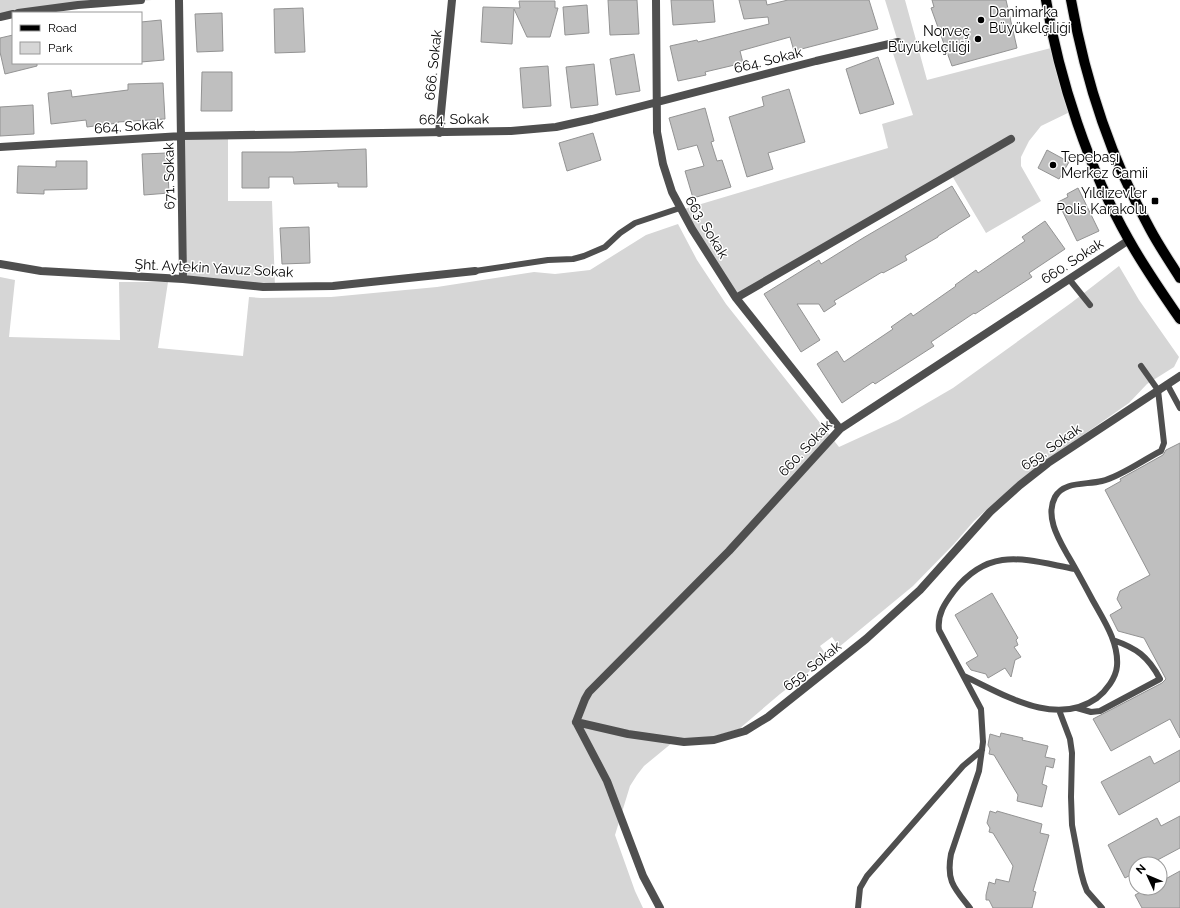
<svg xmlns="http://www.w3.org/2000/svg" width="1180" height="908" viewBox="0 0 1180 908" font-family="Raleway,sans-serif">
<rect width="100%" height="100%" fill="#fff"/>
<path fill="#d6d6d6" d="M 0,0 L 152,0 L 77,6 L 0,19 Z
M 885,0 L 905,0 L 927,80 L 1055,47 L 1074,110 L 1041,126 L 1029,141 L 1021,157 L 1021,166 L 1041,201 L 986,233 L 951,174 L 736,298 L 681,210 L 888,148 L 882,124 L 913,115 L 890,44 L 898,42 Z
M 228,135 L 228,201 L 272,201 L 275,287 L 183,279 L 182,136 Z
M 678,224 L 697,260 L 726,304 L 839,447 L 898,420 L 953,388 L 1071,303 L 1119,266 L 1139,300 L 1179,357 L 1174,367 L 1147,384 L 1129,403 L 1043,463 L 995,502 L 974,521 L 954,544 L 913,586 L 839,647 L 832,637 L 820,646 L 828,657 L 780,694 L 739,729 L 708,738 L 678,738 L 644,766 L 637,775 L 630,786 L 615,835 L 635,891 L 643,908 L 0,908 L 0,277 L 15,280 L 9,337 L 120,340 L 119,282 L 168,282 L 158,348 L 243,356 L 249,297 L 261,298 L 331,297 L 437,287 L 534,272 L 555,274 L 590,270 L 646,235 Z"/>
<path fill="#bfbfbf" stroke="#939393" d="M 608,0 L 637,0 L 639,34 L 610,35 Z
M 671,0 L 713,0 L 715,22 L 673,25 Z
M 739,0 L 766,0 L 767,5 L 788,0 L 869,0 L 878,29 L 794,51 L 790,37 L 740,51 L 743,63 L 705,72 L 706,75 L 678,81 L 670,46 L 697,40 L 698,42 L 769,24 L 768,17 L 744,19 Z
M 932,0 L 1006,0 L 1017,48 L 952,66 L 931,8 L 934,7 Z
M 519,1 L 555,1 L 555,8 L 558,8 L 550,37 L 527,37 L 514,9 L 512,44 L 481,42 L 483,7 L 520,8 Z
M 587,5 L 589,33 L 565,35 L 563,7 Z
M 303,8 L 305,52 L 275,53 L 274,9 Z
M 222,13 L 223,51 L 197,52 L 195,14 Z
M 161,20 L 164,60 L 141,62 L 141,22 Z
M 13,35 L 13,63 L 37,63 L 37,66 L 5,74 L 0,52 L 0,38 Z
M 634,54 L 640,91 L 616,95 L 610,59 Z
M 878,57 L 894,104 L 860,114 L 846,69 Z
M 594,64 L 598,105 L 571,108 L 566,67 Z
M 548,66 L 551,106 L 523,108 L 520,68 Z
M 202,72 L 232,72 L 232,111 L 201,111 Z
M 163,83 L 165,119 L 118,122 L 118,123 L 87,127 L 86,120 L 51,124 L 48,93 L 71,90 L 72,97 L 128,90 L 128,84 Z
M 789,89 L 805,142 L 768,153 L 773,169 L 747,177 L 729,117 L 764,106 L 762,97 Z
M 33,105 L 34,134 L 0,136 L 0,107 Z
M 705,108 L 714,141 L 711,142 L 717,161 L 722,160 L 731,187 L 693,198 L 685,171 L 704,166 L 697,145 L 678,150 L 669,118 Z
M 593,133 L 601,160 L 567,171 L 559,143 Z
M 366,149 L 367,187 L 338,187 L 338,183 L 294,184 L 293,177 L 269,177 L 269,188 L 242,188 L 242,152 L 293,152 Z
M 1047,150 L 1069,162 L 1059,179 L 1038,168 Z
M 167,153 L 169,193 L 144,195 L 142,154 Z
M 56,161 L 87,161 L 87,189 L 44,190 L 44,194 L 17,193 L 18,166 L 56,167 Z
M 952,186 L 970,216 L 938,236 L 938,237 L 905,256 L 907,260 L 883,273 L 882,272 L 834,301 L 836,304 L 824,312 L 819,304 L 797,304 L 820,340 L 801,352 L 764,294 L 819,260 L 821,264 L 863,238 Z
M 1078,188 L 1099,231 L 1077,241 L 1058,202 L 1068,197 L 1067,194 Z
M 1045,221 L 1065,249 L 1029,273 L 1032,277 L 975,314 L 974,313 L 931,342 L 934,346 L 875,384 L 873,382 L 842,403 L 817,364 L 837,351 L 844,362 L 893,329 L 891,327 L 911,313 L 913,316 L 956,286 L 955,285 L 976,270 L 978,273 L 1025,241 L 1022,237 Z
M 309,227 L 310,263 L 282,264 L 280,228 Z
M 1180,443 L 1180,738 L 1170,719 L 1111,751 L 1093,719 L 1162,683 L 1166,679 L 1144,638 L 1118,631 L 1110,615 L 1122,608 L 1117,599 L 1120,591 L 1150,575 L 1105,490 L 1121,481 L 1120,479 L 1163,455 L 1166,450 Z
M 992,593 L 1018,638 L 1016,640 L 1018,645 L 1014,647 L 1021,657 L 1015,660 L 1011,677 L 1005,668 L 988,678 L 986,674 L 971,670 L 966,663 L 978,656 L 955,615 Z
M 1001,733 L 1023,738 L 1022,740 L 1048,746 L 1045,757 L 1055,759 L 1053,768 L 1046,766 L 1042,784 L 1047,786 L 1042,807 L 1017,801 L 1018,795 L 994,755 L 989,754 L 990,749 L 988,745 L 990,734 L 1000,737 Z
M 1180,750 L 1180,781 L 1119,815 L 1101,782 L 1150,756 L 1154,764 Z
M 990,811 L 996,813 L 997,811 L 1042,824 L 1040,833 L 1049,835 L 1033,891 L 1036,892 L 1032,908 L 993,908 L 989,900 L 986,900 L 986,895 L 989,882 L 995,884 L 996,879 L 1009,882 L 1013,866 L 993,833 L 989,832 L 990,828 L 987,823 Z
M 1180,816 L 1180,848 L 1150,864 L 1136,864 L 1136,872 L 1125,878 L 1108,845 L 1157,818 L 1161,826 Z
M 1180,871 L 1180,908 L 1142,908 L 1135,895 L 1148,888 L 1160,888 L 1160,882 Z"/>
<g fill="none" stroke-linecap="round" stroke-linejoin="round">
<g stroke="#dbdbdb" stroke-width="12">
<path id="primary" d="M 1046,0 C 1059,79 1089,170 1129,240 C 1144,267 1162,293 1180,319
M 1071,0 C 1085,79 1111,159 1150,229 C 1159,246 1170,262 1180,278"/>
</g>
<path stroke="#4f4f4f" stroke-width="6" d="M 475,271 L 548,260 L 573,259 L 584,256 L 605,247 L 620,233 L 635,223 L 680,208
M 1069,279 L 1090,305
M 1167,384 L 1180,408
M 964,676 C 1003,694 1055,728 1097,698 C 1106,691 1116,678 1117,666 C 1119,642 1103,619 1092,599 C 1084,584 1076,569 1067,554 C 1058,538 1045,516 1055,497 C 1064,481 1086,485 1102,481 C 1120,477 1143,460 1161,451 L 1164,443 L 1158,390 L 1141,366
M 1077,708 L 1091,712 L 1100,711 L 1160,679 C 1148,656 1136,648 1113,640
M 1059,710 L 1070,739 L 1072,753 L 1071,797 L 1072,825 L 1081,872 L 1084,883 L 1087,891 L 1102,908
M 858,908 L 860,888 L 867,876 L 963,766 L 982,750
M 970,908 C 954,888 946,881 951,854 L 979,771 L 983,742 L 981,709 L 939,630 C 937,614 945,603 954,591 C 990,545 1026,560 1075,569"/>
<path stroke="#4f4f4f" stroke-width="8" d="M 179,0 L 183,279
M 656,0 L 657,132 L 663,164 L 672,192 L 692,229 L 736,298 L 840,429
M 18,13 L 78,5 L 141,0
M 0,17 L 13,14
M 439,133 L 452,0
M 0,147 L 182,136 L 511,131 L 556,127 L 592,119 L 816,61 L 898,42
M 0,264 L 41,271 L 183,279 L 263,287 L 333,286 L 475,271
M 736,298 L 1011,139
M 576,722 L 585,699 L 589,692 L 729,551 L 840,429 L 1129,240
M 576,722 L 628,734 L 684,742 L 714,740 L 745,731 L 768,717 L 866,639 L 920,590 L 990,512 L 1020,485 L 1048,463 L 1180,376
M 576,722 L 607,781 L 643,876 L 660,908"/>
<use href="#primary" stroke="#000" stroke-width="10"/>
</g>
<g fill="#000" stroke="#fff" stroke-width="1.5">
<circle cx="981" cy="20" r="4"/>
<circle cx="978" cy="39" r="4"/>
<circle cx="1053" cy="165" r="4"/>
<rect x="1151" y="197" width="8" height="8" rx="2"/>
</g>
<g text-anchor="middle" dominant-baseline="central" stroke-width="3" stroke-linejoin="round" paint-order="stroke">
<g font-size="14" fill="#000" stroke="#fff" text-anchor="start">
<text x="989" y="12">Danimarka<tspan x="989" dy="16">Büyükelçiliği</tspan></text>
<text x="970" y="31" text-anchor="end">Norveç<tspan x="970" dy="16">Büyükelçiliği</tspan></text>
<text x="1061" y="157">Tepebaşı<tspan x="1061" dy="16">Merkez Camii</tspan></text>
<text x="1147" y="193" text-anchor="end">Yıldızevler<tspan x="1147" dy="16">Polis Karakolu</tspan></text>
</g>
<g font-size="14" fill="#000" stroke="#fff">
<text transform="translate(768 60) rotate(-14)">664. Sokak</text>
<text transform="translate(433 65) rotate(-84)">666. Sokak</text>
<text transform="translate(454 119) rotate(-1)">664. Sokak</text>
<text transform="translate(129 126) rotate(-4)">664. Sokak</text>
<text transform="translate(169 176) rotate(-91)">671. Sokak</text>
<text transform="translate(707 227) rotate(59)">663. Sokak</text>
<text transform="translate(1072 261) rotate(-33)">660. Sokak</text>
<text transform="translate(214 268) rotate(3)">Şht. Aytekin Yavuz Sokak</text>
<text transform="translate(1051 447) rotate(-35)">659. Sokak</text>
<text transform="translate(805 448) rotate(-47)">660. Sokak</text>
<text transform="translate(812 666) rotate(-39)">659. Sokak</text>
</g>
</g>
<rect x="12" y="12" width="130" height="52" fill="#ffffff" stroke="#999999"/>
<rect x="20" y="25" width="20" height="6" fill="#000000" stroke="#999999"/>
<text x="48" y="32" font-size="12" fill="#000000">Road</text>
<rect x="20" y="42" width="20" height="12" fill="#d6d6d6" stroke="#999999"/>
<text x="48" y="52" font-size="12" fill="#000000">Park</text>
<g transform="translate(1148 876) rotate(314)"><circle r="19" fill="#ffffff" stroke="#999999"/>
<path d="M0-3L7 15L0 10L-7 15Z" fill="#000000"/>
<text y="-6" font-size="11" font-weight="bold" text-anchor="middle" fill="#000000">N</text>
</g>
</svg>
